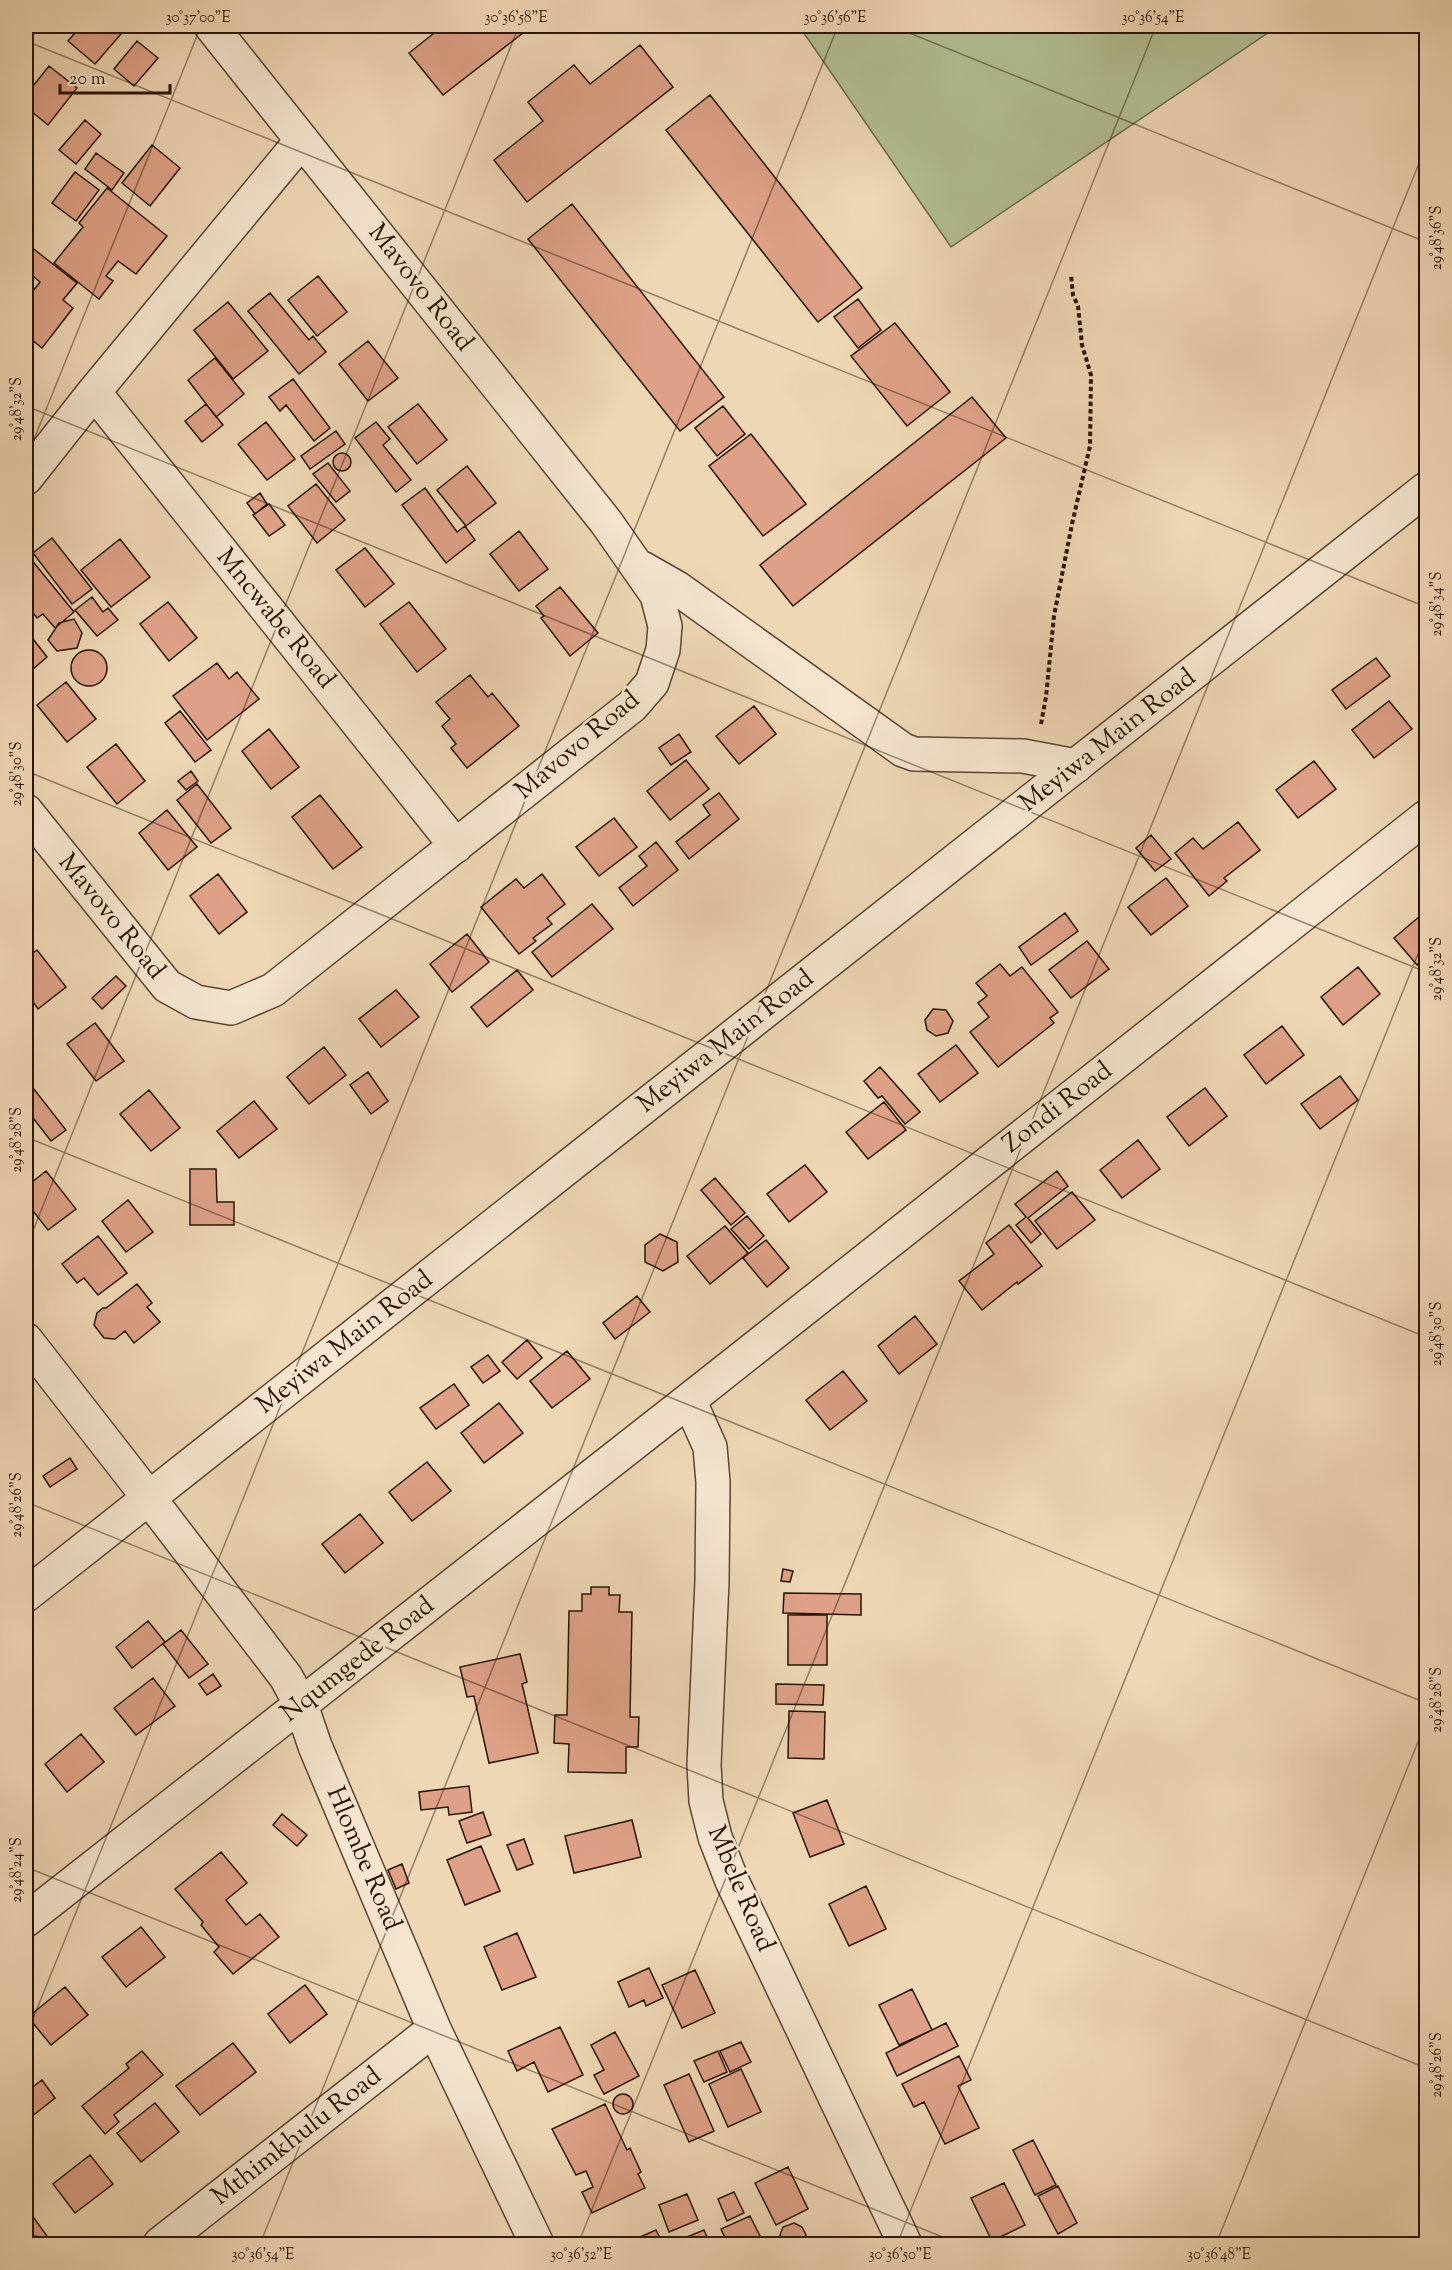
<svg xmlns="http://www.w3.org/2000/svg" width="1452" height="2270" viewBox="0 0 1452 2270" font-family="'Sorts Mill Goudy',serif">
<rect width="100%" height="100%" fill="#efd7b5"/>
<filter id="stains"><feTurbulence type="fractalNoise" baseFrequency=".00333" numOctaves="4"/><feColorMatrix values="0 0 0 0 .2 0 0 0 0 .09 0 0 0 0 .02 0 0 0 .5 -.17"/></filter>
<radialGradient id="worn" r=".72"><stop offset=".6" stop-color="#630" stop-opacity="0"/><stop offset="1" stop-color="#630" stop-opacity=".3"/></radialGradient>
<path fill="#b2bf92" stroke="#6d6a4b" stroke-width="1.5" d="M 799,26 L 1278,26 L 951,247 Z"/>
<path fill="#dea187" stroke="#281404" stroke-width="1.5" d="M 81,26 L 124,26 L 127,27 L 95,64 L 68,41 Z
M 443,26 L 532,26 L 443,95 L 409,53 Z
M 137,41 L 158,58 L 134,86 L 114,69 Z
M 640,45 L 673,87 L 527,202 L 494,160 L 543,121 L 528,102 L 574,65 L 590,84 Z
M 49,66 L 77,88 L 48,125 L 26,107 L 26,95 Z
M 710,95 L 862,288 L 818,322 L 666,130 Z
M 85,120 L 101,134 L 76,164 L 59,150 Z
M 152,145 L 180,168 L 150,206 L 122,183 Z
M 96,153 L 124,173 L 112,190 L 85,169 Z
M 75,172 L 99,190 L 76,221 L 52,203 Z
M 107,188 L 167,236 L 136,274 L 118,261 L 106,276 L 113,281 L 99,299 L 54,263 L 83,227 L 79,223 Z
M 572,204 L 724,397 L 680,431 L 528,239 Z
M 26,243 L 77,283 L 63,300 L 73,308 L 42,348 L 26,335 L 26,300 L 40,282 L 26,270 Z
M 318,276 L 347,312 L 317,336 L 288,300 Z
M 270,293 L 309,340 L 313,336 L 326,352 L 299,374 L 248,311 Z
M 858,299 L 881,330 L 858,348 L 834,317 Z
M 228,302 L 268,351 L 233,379 L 194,330 Z
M 895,323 L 950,392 L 907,426 L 851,356 Z
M 368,341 L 398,378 L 368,401 L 339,364 Z
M 215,358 L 244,394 L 216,417 L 188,380 Z
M 293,379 L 330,428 L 314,441 L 286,405 L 280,411 L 269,397 Z
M 972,397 L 1006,438 L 793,606 L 760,565 Z
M 206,404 L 223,425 L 202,442 L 185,421 Z
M 418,404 L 447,440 L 417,464 L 388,427 Z
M 723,406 L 745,434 L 717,456 L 695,428 Z
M 266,422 L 295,459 L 267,480 L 238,444 Z
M 376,422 L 390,439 L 383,445 L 411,480 L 396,492 L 355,438 Z
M 336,431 L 345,444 L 310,469 L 301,456 Z
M 751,434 L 806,504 L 763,536 L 709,466 Z
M333 462a9 9 0 1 1 18 0a9 9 0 1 1-18 0Z
M 328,463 L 350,491 L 336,502 L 313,474 Z
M 467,466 L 496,503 L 466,526 L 437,490 Z
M 316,484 L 345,520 L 317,543 L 288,506 Z
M 425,488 L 457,532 L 465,526 L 475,540 L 446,563 L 402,505 Z
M 260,493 L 267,504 L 255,514 L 247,503 Z
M 269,504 L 285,525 L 269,536 L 253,515 Z
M 519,531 L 548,569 L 519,591 L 490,554 Z
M 52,538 L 92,589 L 72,604 L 33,553 Z
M 120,539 L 150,577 L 111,607 L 81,570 Z
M 365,548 L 394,584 L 365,607 L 336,570 Z
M 30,558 L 74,612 L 55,628 L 43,614 L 37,618 L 26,604 L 26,562 Z
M 560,587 L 598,633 L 570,656 L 541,618 L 544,616 L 536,606 Z
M 92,597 L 103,612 L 108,608 L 118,620 L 97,636 L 75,610 Z
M 168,602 L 197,638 L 169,661 L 140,624 Z
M 409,602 L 446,649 L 417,672 L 380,624 Z
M 74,619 L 82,633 L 77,648 L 57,651 L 48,640 L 59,623 Z
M 26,630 L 47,657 L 26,675 Z
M71 668a18 18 0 1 1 36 0a18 18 0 1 1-36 0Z
M 1376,658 L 1390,676 L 1346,709 L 1332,690 Z
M 217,663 L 229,679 L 237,672 L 259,699 L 207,740 L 173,696 Z
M 470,675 L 488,697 L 492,693 L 519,726 L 467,768 L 451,748 L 456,744 L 442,726 L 450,719 L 436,702 Z
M 66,682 L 96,719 L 67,742 L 37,705 Z
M 1389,701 L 1412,729 L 1374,758 L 1352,730 Z
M 754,706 L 776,734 L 739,764 L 716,736 Z
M 180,711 L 211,750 L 195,762 L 165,723 Z
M 269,729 L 299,767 L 271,789 L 242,751 Z
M 679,734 L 691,752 L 671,765 L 659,748 Z
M 116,744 L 145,781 L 117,804 L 87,767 Z
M 686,760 L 709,789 L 670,820 L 647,791 Z
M 1314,761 L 1336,789 L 1298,818 L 1276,790 Z
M 191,771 L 198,781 L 186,790 L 178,781 Z
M 197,784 L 231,828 L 211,843 L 177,800 Z
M 719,793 L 739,819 L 689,859 L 676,842 L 710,815 L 703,805 Z
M 320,795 L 362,847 L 333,869 L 292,817 Z
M 167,810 L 197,847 L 168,870 L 139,833 Z
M 614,818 L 637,847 L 599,876 L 576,847 Z
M 1238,822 L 1260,850 L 1224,878 L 1227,881 L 1209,896 L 1175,853 L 1193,838 L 1203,849 Z
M 1151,835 L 1171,859 L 1155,871 L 1136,848 Z
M 656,842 L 678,870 L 633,906 L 619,888 L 647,866 L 639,856 Z
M 218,874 L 247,912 L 219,934 L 190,896 Z
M 542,874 L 565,904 L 547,918 L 552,924 L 533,938 L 536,941 L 519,954 L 481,907 L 516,879 L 524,888 Z
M 1166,878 L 1188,906 L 1151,935 L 1128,907 Z
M 592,904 L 613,929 L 552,977 L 532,952 Z
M 1426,911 L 1426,957 L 1417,965 L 1394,938 Z
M 1065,913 L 1078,931 L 1031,965 L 1019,947 Z
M 467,934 L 489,962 L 452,992 L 430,964 Z
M 1087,941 L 1109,969 L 1071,998 L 1049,970 Z
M 37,950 L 66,987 L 38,1009 L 26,992 L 26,958 Z
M 1000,964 L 1010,976 L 1022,967 L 1058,1012 L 1050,1018 L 1054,1023 L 998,1067 L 970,1032 L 989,1017 L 978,1003 L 987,996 L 976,983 Z
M 1358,967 L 1380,994 L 1343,1025 L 1321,997 Z
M 517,970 L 533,990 L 487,1027 L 471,1007 Z
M 116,976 L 126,986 L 102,1009 L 92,998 Z
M 396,990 L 419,1017 L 381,1047 L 359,1019 Z
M 933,1009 L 946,1010 L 953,1021 L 948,1033 L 936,1036 L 927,1030 L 925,1020 Z
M 95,1023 L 124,1061 L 96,1081 L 67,1044 Z
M 1282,1026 L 1304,1055 L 1266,1084 L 1244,1055 Z
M 956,1045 L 978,1073 L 940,1102 L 918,1074 Z
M 324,1047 L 346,1075 L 309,1104 L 287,1077 Z
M 880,1067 L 920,1112 L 905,1124 L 882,1096 L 878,1098 L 864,1081 Z
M 368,1072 L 388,1101 L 371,1114 L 350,1085 Z
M 1340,1076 L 1358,1100 L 1320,1129 L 1301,1104 Z
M 26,1079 L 66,1130 L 51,1141 L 26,1109 Z
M 1205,1088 L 1227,1116 L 1189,1146 L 1167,1117 Z
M 149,1090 L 180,1128 L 151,1151 L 120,1114 Z
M 254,1101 L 277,1129 L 239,1158 L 217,1131 Z
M 884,1102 L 906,1130 L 868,1159 L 846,1132 Z
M 1138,1140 L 1160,1169 L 1122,1198 L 1100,1170 Z
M 805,1165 L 827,1192 L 789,1222 L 767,1194 Z
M 190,1169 L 216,1169 L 217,1202 L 234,1202 L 234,1225 L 190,1225 Z
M 46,1171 L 76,1209 L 48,1230 L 26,1202 L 26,1187 Z
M 1057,1171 L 1068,1186 L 1028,1218 L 1041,1234 L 1031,1243 L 1016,1225 L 1026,1217 L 1015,1204 Z
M 715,1178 L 745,1213 L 731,1225 L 701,1190 Z
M 1072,1192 L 1095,1220 L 1057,1249 L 1035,1221 Z
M 128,1200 L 153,1232 L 126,1252 L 102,1221 Z
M 747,1216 L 764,1236 L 749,1249 L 731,1229 Z
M 1009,1225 L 1042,1266 L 1018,1284 L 1017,1282 L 982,1310 L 959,1281 L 994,1254 L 986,1243 Z
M 725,1226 L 748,1253 L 710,1284 L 687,1256 Z
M 660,1234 L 677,1242 L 678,1262 L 663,1271 L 645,1262 L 645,1245 Z
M 98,1236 L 127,1273 L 98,1295 L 84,1278 L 77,1283 L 62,1264 Z
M 766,1240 L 789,1268 L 767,1287 L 743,1258 Z
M 137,1284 L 152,1303 L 147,1307 L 160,1322 L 134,1343 L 125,1331 L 115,1339 L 104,1338 L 94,1325 L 97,1313 L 103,1308 L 106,1308 Z
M 637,1296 L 650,1312 L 615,1339 L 603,1323 Z
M 915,1316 L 937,1344 L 899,1374 L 878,1346 Z
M 527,1340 L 542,1358 L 517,1379 L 502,1362 Z
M 567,1351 L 590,1379 L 552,1408 L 530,1381 Z
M 488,1355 L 500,1371 L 483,1383 L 471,1367 Z
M 843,1371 L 867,1401 L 830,1430 L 806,1400 Z
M 454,1384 L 469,1405 L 436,1429 L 420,1408 Z
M 499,1403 L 523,1433 L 484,1463 L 461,1433 Z
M 70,1458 L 77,1469 L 50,1487 L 43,1476 Z
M 427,1462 L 451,1491 L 412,1521 L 389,1492 Z
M 360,1514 L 383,1543 L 345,1573 L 322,1544 Z
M 783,1569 L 793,1571 L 790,1582 L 781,1581 Z
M 591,1587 L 609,1587 L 609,1595 L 620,1595 L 619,1612 L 632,1612 L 630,1717 L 639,1717 L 638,1747 L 626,1747 L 626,1773 L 568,1772 L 569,1744 L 554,1743 L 555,1715 L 567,1715 L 569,1611 L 582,1611 L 582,1594 L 591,1594 Z
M 784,1593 L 861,1594 L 861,1615 L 783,1613 Z
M 788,1615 L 827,1615 L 827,1665 L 788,1665 Z
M 148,1621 L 165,1642 L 132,1668 L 116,1647 Z
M 181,1630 L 208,1664 L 189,1678 L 163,1644 Z
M 520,1654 L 527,1682 L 522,1684 L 538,1753 L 489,1763 L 474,1696 L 467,1697 L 460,1667 Z
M 213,1674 L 221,1686 L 207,1695 L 199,1684 Z
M 153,1678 L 175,1706 L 136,1735 L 114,1708 Z
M 776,1684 L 824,1685 L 823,1705 L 776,1704 Z
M 789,1711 L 825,1712 L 824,1759 L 788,1758 Z
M 81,1734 L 104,1762 L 67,1792 L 45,1764 Z
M 469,1786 L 472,1812 L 449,1815 L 448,1807 L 421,1810 L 419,1792 Z
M 827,1800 L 844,1844 L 810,1857 L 793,1813 Z
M 483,1812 L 491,1835 L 467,1843 L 459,1821 Z
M 282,1814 L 307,1835 L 297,1846 L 273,1825 Z
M 632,1820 L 641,1857 L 574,1873 L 565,1836 Z
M 524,1839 L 533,1864 L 517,1870 L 507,1845 Z
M 481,1846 L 500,1891 L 465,1905 L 447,1860 Z
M 221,1852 L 247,1883 L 226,1900 L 246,1925 L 260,1914 L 279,1937 L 233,1974 L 214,1952 L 219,1947 L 201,1925 L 203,1922 L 175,1889 Z
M 402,1864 L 409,1883 L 396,1889 L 388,1870 Z
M 866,1886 L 886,1929 L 849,1946 L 829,1904 Z
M 141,1927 L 165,1957 L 126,1987 L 102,1957 Z
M 517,1933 L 536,1977 L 502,1990 L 484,1947 Z
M 649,1968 L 663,1998 L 646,2006 L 644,2000 L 629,2007 L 618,1982 Z
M 695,1970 L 715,2013 L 682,2028 L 662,1985 Z
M 305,1985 L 327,2014 L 290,2043 L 268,2014 Z
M 65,1987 L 88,2015 L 51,2045 L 28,2017 Z
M 912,1989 L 932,2030 L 899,2045 L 879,2005 Z
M 946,2023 L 958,2046 L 897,2076 L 886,2053 Z
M 560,2027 L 583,2075 L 548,2092 L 534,2062 L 517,2071 L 508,2051 Z
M 615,2032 L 639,2076 L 604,2094 L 594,2075 L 604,2070 L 591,2045 Z
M 741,2042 L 751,2062 L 730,2072 L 720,2051 Z
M 233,2043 L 256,2072 L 200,2115 L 176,2086 Z
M 142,2051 L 163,2075 L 114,2115 L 119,2122 L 105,2134 L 82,2106 L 129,2068 L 126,2064 Z
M 718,2051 L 727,2072 L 704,2082 L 694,2061 Z
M 959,2056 L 971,2080 L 958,2086 L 979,2128 L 945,2144 L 924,2102 L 914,2107 L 902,2084 Z
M 741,2069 L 761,2112 L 728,2127 L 709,2084 Z
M 689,2074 L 714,2131 L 689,2142 L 664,2085 Z
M 42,2080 L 55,2098 L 26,2121 L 26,2092 Z
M613 2104a10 10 0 1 1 20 0a10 10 0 1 1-20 0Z
M 155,2103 L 179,2132 L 141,2162 L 117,2133 Z
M 605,2104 L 627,2150 L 630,2148 L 641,2172 L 638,2174 L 645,2188 L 592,2213 L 582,2192 L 593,2187 L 586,2171 L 576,2175 L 552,2129 Z
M 1033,2140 L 1056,2185 L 1035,2195 L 1013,2150 Z
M 90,2155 L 113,2184 L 75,2213 L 53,2184 Z
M 788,2167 L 808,2209 L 776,2225 L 755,2183 Z
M 1004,2183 L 1025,2225 L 992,2241 L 971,2198 Z
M 1058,2186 L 1077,2223 L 1058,2234 L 1038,2196 Z
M 734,2192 L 744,2213 L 727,2221 L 718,2199 Z
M 687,2194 L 698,2220 L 669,2232 L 659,2205 Z
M 26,2207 L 47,2236 L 36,2244 L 26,2244 Z
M 750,2216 L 764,2244 L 728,2244 L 721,2229 Z
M 794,2223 L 802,2227 L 806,2235 L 802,2244 L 783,2244 L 780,2235 L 783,2227 Z
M 656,2230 L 663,2244 L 624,2244 Z
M 704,2230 L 710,2244 L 684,2244 L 682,2239 Z
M 62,2239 L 69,2240 L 74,2244 L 54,2244 Z"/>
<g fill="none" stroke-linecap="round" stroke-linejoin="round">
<g stroke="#5a4530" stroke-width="36">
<path id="minor" d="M 94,392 L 456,846
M 26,478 L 94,392 L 302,140
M 642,568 L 677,588 L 903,750 L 914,754 L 1023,756 L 1076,766
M 26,811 L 167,986 L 196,1002 L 231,1008 L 273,990 L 632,706 L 652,683 L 663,650 L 665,626 L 657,595 L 606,522 L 211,26
M 689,1400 L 710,1447 L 713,1482 L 712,1581 L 704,1765 L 706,1801 L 715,1837 L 732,1881 L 905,2244
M 149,1498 L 286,1677 L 301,1705 L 315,1746 L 434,2029 L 537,2244
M 26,1920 L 689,1400 L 1426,817
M 160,2244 L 434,2029"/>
</g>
<g stroke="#5a4530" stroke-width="36">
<path id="tertiary" d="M 26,1340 L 149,1498
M 26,1595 L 1426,489"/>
</g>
<path stroke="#281404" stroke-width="4" stroke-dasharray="4.5 3" stroke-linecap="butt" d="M 1041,724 L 1046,697 L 1054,616 L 1072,524 L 1090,446 L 1091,375 L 1082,345 L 1078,306 L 1073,295 L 1071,275"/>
<use href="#minor" stroke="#f5e5cf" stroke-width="33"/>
<use href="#tertiary" stroke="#f5e5cf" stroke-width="33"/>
</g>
<path fill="none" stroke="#281404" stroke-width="1.5" stroke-opacity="0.45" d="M 892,26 L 1426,242M 26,41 L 1426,607M 26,406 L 1426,972M 26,459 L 201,26M 26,771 L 1426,1337M 26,1137 L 1426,1703M 26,1248 L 519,26M 26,1502 L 1426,2068M 26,1867 L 960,2244M 26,2036 L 838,26M 26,2232 L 56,2244M 260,2244 L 1156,26M 578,2244 L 1426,146M 897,2244 L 1426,934M 1216,2244 L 1426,1722"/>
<g text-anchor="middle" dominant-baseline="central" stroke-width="5" stroke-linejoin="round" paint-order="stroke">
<g font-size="26" fill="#281404" stroke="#f5e5cf">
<text transform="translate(420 288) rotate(52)">Mavovo Road</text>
<text transform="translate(275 619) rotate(51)">Mncwabe Road</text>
<text transform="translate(1108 741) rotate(-38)">Meyiwa Main Road</text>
<text transform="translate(578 746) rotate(-40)">Mavovo Road</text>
<text transform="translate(111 917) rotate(51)">Mavovo Road</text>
<text transform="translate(726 1042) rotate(-38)">Meyiwa Main Road</text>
<text transform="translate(1058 1108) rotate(-38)">Zondi Road</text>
<text transform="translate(345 1343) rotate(-38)">Meyiwa Main Road</text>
<text transform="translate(358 1660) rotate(-38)">Nqumgede Road</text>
<text transform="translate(363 1859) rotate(67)">Hlombe Road</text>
<text transform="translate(740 1889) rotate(67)">Mbele Road</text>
<text transform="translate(297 2137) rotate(-38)">Mthimkhulu Road</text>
</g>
</g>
<rect width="1452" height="2270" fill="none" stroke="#efd7b5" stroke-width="66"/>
<path d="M60 84v9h110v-9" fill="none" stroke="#281404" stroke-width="3"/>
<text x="69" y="84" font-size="18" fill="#281404" stroke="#f5e5cf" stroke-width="4.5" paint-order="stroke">20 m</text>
<rect x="33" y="33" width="1386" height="2204" fill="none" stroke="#281404" stroke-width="2"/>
<g font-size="15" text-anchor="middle" fill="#281404">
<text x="198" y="22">30°37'00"E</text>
<text x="516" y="22">30°36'58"E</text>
<text x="835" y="22">30°36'56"E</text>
<text x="1153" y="22">30°36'54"E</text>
<text transform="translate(1436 238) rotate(-90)" y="5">29°48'36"S</text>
<text transform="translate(16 409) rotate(-90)" y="5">29°48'32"S</text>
<text transform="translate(1436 604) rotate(-90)" y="5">29°48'34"S</text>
<text transform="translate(16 774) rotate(-90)" y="5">29°48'30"S</text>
<text transform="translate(1436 969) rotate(-90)" y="5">29°48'32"S</text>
<text transform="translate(16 1140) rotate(-90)" y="5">29°48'28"S</text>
<text transform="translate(1436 1334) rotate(-90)" y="5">29°48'30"S</text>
<text transform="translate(16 1505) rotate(-90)" y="5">29°48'26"S</text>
<text transform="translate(1436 1700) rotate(-90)" y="5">29°48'28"S</text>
<text transform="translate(16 1870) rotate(-90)" y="5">29°48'24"S</text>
<text transform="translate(1436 2065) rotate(-90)" y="5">29°48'26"S</text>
<text x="263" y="2259">30°36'54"E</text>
<text x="581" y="2259">30°36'52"E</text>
<text x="900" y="2259">30°36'50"E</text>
<text x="1219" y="2259">30°36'48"E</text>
</g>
<rect width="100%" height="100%" filter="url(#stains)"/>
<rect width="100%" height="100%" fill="url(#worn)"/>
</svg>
